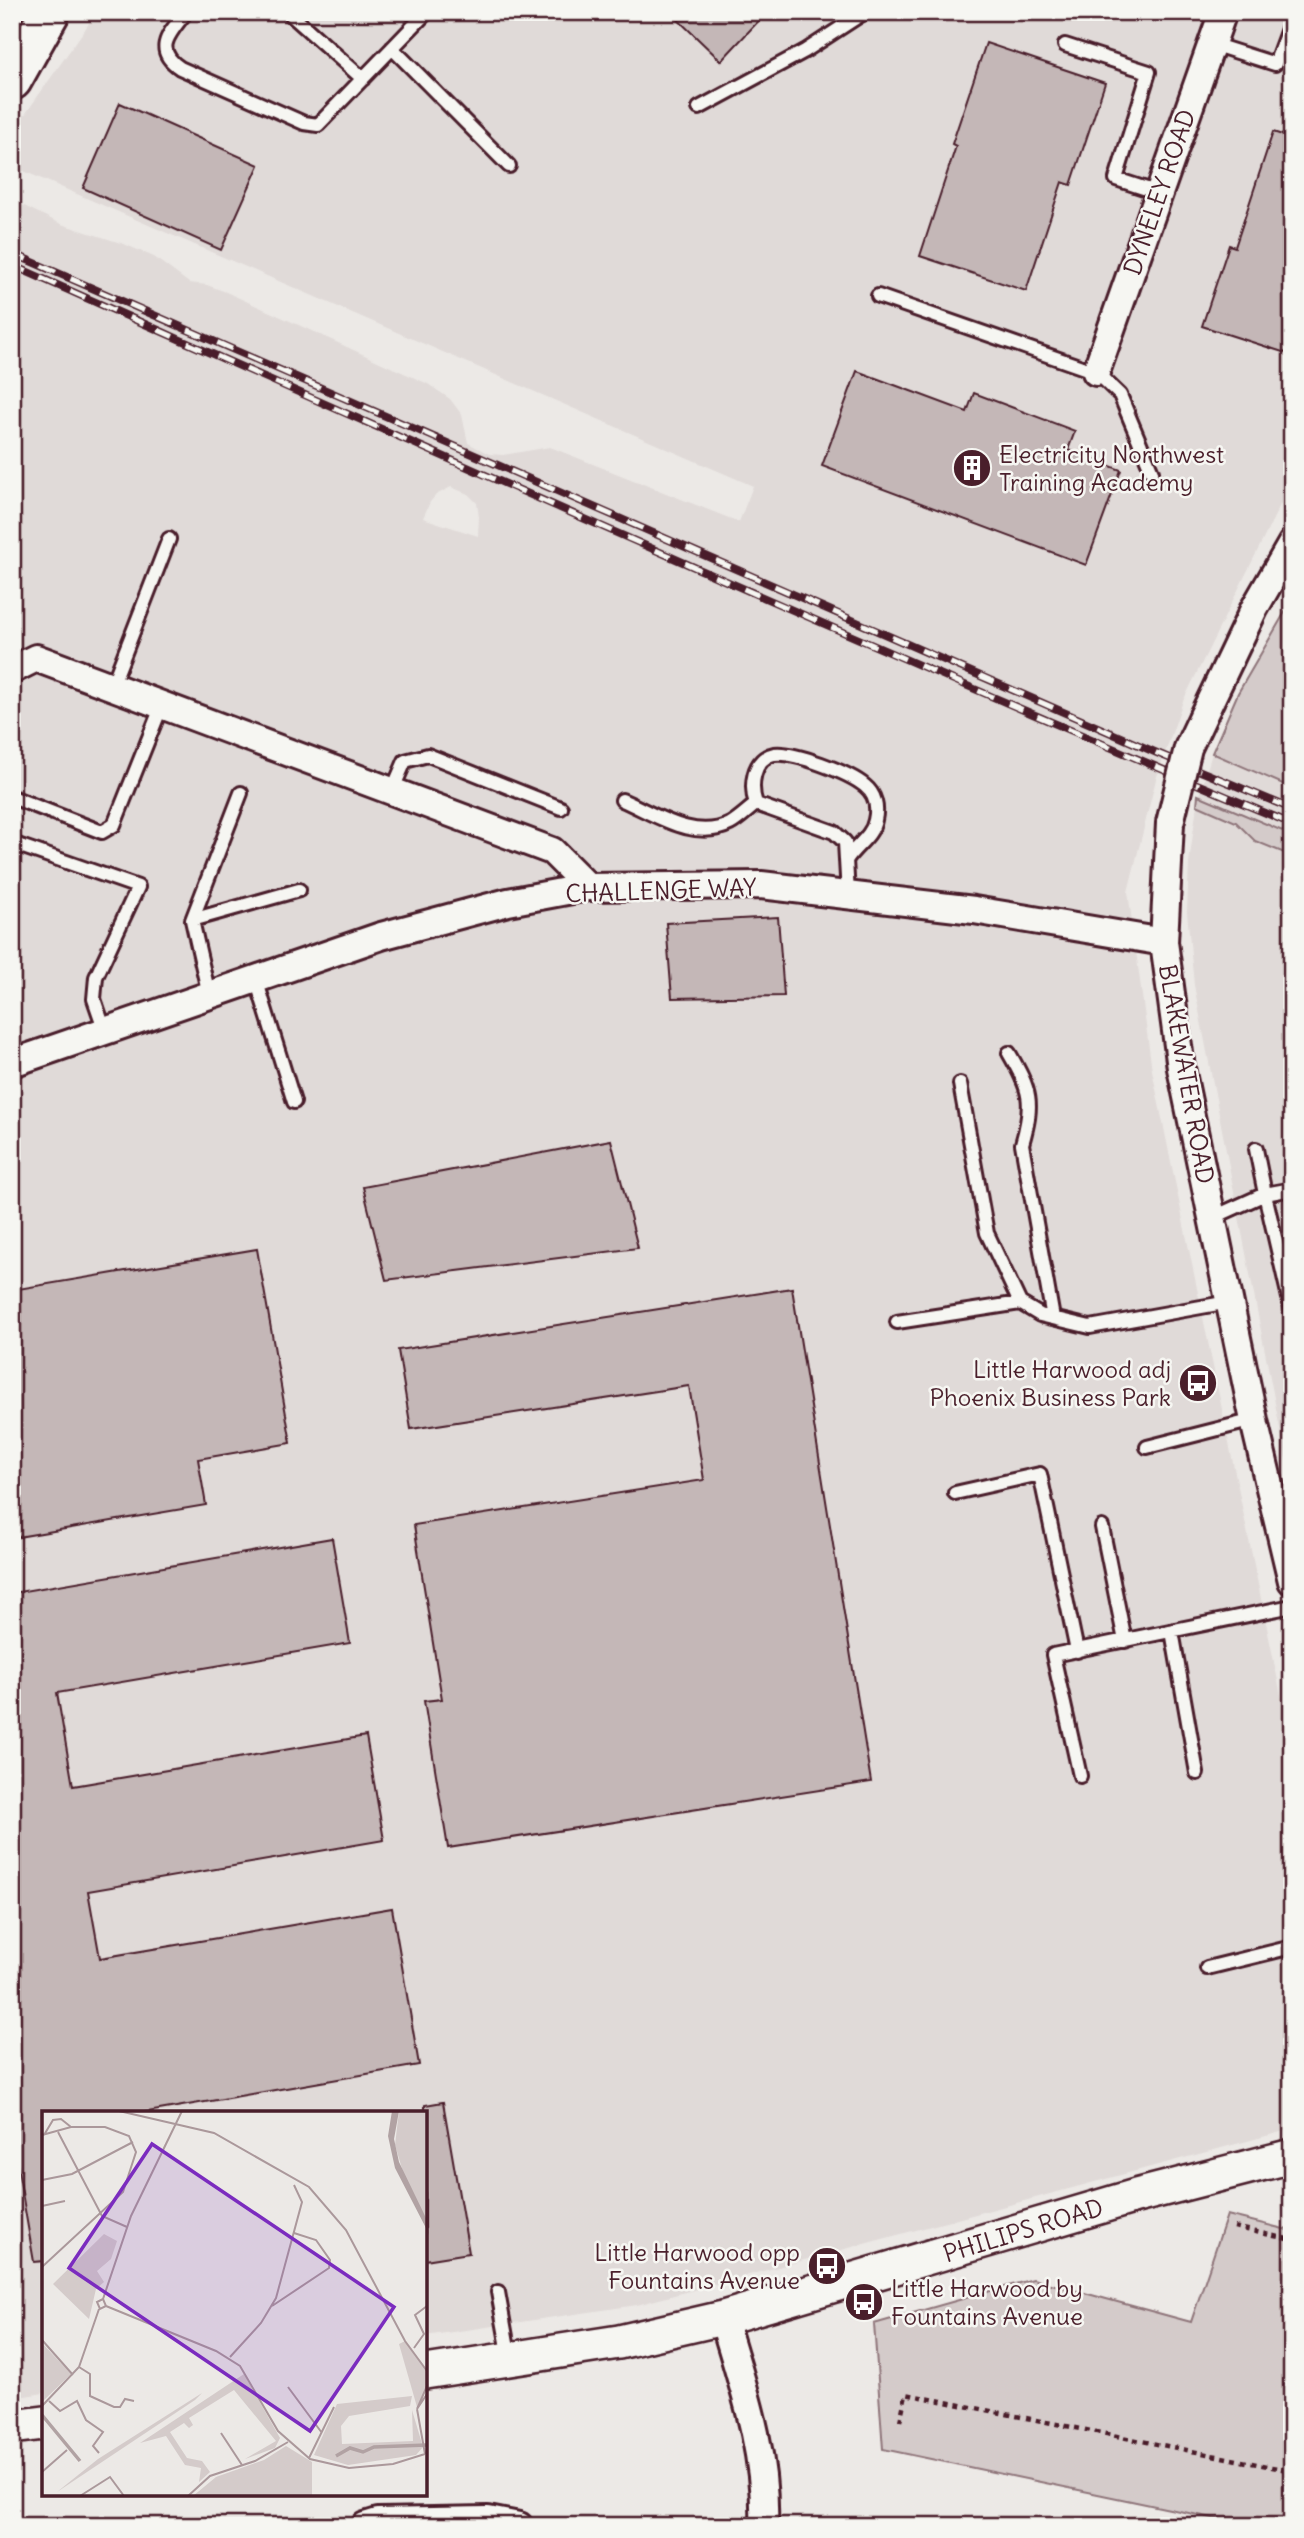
<svg xmlns="http://www.w3.org/2000/svg" width="1304" height="2538" viewBox="0 0 1304 2538" font-family="Delius,sans-serif">
<rect width="100%" height="100%" fill="#ece9e6"/>
<filter id="ink" filterUnits="userSpaceOnUse"><feTurbulence type="fractalNoise" baseFrequency=".0143" numOctaves="2"/><feDisplacementMap in="SourceGraphic" scale="14" xChannelSelector="R" yChannelSelector="G"/><feConvolveMatrix kernelMatrix="1 2 1 2 8 2 1 2 1" color-interpolation-filters="sRGB"/></filter>
<g filter="url(#ink)">
<path fill="#e0dad8" fill-rule="evenodd" d="M 97,12 L 1292,12 L 1292,481 L 1183,701 L 1156,779 L 1128,892 L 1152,1070 L 1292,1749 L 1292,2129 L 637,2305 L 425,2336 L 425,2113 L 44,2113 L 44,2393 L 12,2398 L 12,200 L 61,224 L 124,244 L 154,257 L 189,283 L 207,285 L 226,292 L 428,384 L 450,399 L 462,415 L 468,443 L 489,454 L 503,455 L 550,447 L 739,522 L 753,486 L 12,166 L 12,133 ZM 451,487 L 468,494 L 477,503 L 479,517 L 478,536 L 423,518 L 430,502 L 436,495 Z
M 1212,753 L 1292,788 L 1292,1491 L 1194,985 L 1187,912 L 1189,863 L 1197,805 Z"/>
<path fill="#d4cbca" stroke="#8f757a" stroke-width="2" d="M 1292,600 L 1292,788 L 1212,753 L 1238,693 Z
M 1198,795 L 1292,835 L 1292,856 L 1255,841 L 1236,822 L 1197,805 Z
M 1227,2215 L 1292,2231 L 1292,2526 L 1251,2526 L 883,2449 L 874,2324 L 1033,2279 L 1191,2322 Z"/>
<path fill="#c4b7b7" stroke="#4a1f2b" stroke-width="2" d="M 670,12 L 767,12 L 721,61 Z
M 986,43 L 1105,83 L 1071,185 L 1062,182 L 1026,291 L 920,256 L 956,146 L 952,144 Z
M 120,103 L 259,165 L 221,250 L 83,188 Z
M 1273,132 L 1292,138 L 1292,355 L 1202,326 L 1229,245 L 1235,247 Z
M 857,371 L 967,412 L 974,393 L 1075,431 L 1068,450 L 1121,470 L 1086,565 L 822,466 Z
M 778,917 L 784,996 L 672,998 L 666,923 Z
M 611,1140 L 638,1248 L 386,1280 L 363,1187 Z
M 257,1249 L 291,1443 L 198,1459 L 206,1505 L 12,1538 L 12,1290 Z
M 792,1288 L 871,1782 L 448,1848 L 424,1701 L 442,1699 L 414,1525 L 704,1480 L 689,1386 L 411,1429 L 398,1350 Z
M 332,1538 L 350,1643 L 57,1693 L 73,1786 L 366,1736 L 384,1840 L 88,1891 L 100,1958 L 392,1908 L 419,2065 L 142,2113 L 44,2113 L 44,2261 L 34,2262 L 12,2135 L 12,1593 Z
M 443,2102 L 469,2253 L 425,2260 L 425,2105 Z"/>
<g fill="none" stroke-linecap="round" stroke-linejoin="round">
<g stroke="#4a1f2b" stroke-width="18">
<path id="service" d="M 186,12 C 170,33 152,49 180,68 L 304,123 L 318,125 L 427,12
M 288,12 L 363,79
M 1212,44 L 1275,64 L 1292,18
M 1065,45 L 1149,72 L 1116,179 L 1159,193
M 392,48 L 509,166
M 699,108 L 805,51 L 865,12
M 878,296 L 1096,372 L 1120,395 L 1152,472
M 112,686 L 169,539
M 392,791 L 405,761 L 428,755 L 561,808
M 12,797 L 102,832 L 114,825 L 162,705
M 622,800 C 655,814 694,842 730,824 C 739,819 748,810 756,804
M 12,843 L 138,887 L 96,977 L 94,999 L 105,1031
M 847,859 C 856,845 872,837 875,820 C 878,807 875,794 865,786 C 850,773 793,751 774,754 C 752,759 750,787 756,804 L 834,832 L 845,842 L 848,895
M 192,920 L 299,890
M 256,979 L 294,1102
M 209,995 L 192,920 L 241,793
M 1009,1053 C 1031,1091 1034,1102 1022,1144 L 1053,1318
M 960,1084 L 987,1233 L 1020,1303
M 1256,1149 L 1265,1194 L 1292,1189
M 1212,1218 L 1265,1194 L 1292,1311
M 897,1322 L 1020,1303 L 1040,1315 L 1090,1327 L 1229,1302
M 1147,1447 L 1254,1420
M 955,1493 L 1040,1474 L 1077,1651
M 1102,1527 L 1125,1641
M 1172,1631 L 1197,1773
M 1080,1776 L 1053,1655 L 1292,1606
M 1207,1968 L 1292,1947
M 498,2292 L 510,2359"/>
</g>
<g stroke="#4a1f2b" stroke-width="32">
<path id="minor" d="M 1096,372 L 1223,12
M 12,670 L 36,658 L 552,851 L 588,887
M 1203,716 L 1254,609 L 1292,543
M 1170,823 L 1164,942 L 1181,1068 L 1255,1425 L 1292,1581
M 12,1063 L 381,936 L 508,902 L 588,887 L 761,885 L 974,910 L 1164,942
M 723,2318 C 743,2386 767,2454 764,2526
M 365,2526 L 378,2522 L 488,2520 L 519,2526"/>
</g>
<g stroke="#4a1f2b" stroke-width="38">
<path id="tertiary" d="M 425,2372 L 619,2342 L 723,2318 L 1136,2196 L 1292,2156
M 12,2427 L 44,2423"/>
</g>
<g stroke="#4a1f2b" stroke-width="44">
<path id="trunk" d="M 12,80 L 50,12"/>
</g>
<path stroke="#4a1f2b" stroke-width="4.5" stroke-dasharray="5 5" stroke-linecap="butt" d="M 12,120 L 19,108
M 1234,2227 L 1292,2240
M 900,2421 L 906,2394 L 1292,2471"/>
<use href="#service" stroke="#f6f6f2" stroke-width="12"/>
<use href="#minor" stroke="#f6f6f2" stroke-width="26"/>
<use href="#tertiary" stroke="#f6f6f2" stroke-width="33"/>
<use href="#trunk" stroke="#f6f6f2" stroke-width="38"/>
<g stroke="#4a1f2b" stroke-width="8">
<path id="rail" d="M 12,253 L 1157,753 L 1292,809
M 12,265 C 438,454 862,644 1292,824"/>
</g>
<use href="#rail" stroke="#f6f6f2" stroke-width="5" stroke-dasharray="16" stroke-linecap="butt"/>
<g stroke="#4a1f2b" stroke-width="32" stroke-linecap="butt">
<path id="minor-bridge" d="M 1170,823 L 1188,748 L 1203,716"/>
</g>
<use href="#minor-bridge" stroke="#f6f6f2" stroke-width="26"/>
</g>
</g>
<defs>
<g id="building-disc" transform="scale(2.0125)"><circle r="9.5" fill="#4a1f2b" stroke="#f6f6f2"/><path d="M-4-6H4V6H1V3H-1V6H-4ZM-2.5-4.3h1.7v1.8h-1.7ZM.8-4.3h1.7v1.8H.8ZM-2.5-1h1.7V.8h-1.7ZM.8-1h1.7V.8H.8Z" fill="#fff"/></g>
<g id="bus-disc" transform="scale(2.0125)"><circle r="9.5" fill="#4a1f2b" stroke="#f6f6f2"/><path d="M-5-6H5V4H4V6H2V4H-2V6H-4V4H-5ZM-3.5-4V0h7V-4ZM-3.5 1.2v1.5H-2V1.2ZM2 1.2v1.5H3.5V1.2Z" fill="#fff"/></g>
</defs>
<g fill-rule="evenodd">
<use href="#building-disc" x="972" y="468"/>
<use href="#bus-disc" x="1198" y="1383"/>
<use href="#bus-disc" x="827" y="2266"/>
<use href="#bus-disc" x="864" y="2302"/>
</g>
<g text-anchor="middle" dominant-baseline="central" stroke-width="5" stroke-linejoin="round" paint-order="stroke">
<g font-size="24" fill="#4a1f2b" stroke="#f6f6f2">
<text transform="translate(1159 192) rotate(-71)">DYNELEY ROAD</text>
<text transform="translate(661 890) rotate(-2)">CHALLENGE WAY</text>
<text transform="translate(1187 1074) rotate(80)">BLAKEWATER ROAD</text>
<text transform="translate(1023 2230) rotate(-17)">PHILIPS ROAD</text>
</g>
<g font-size="24" fill="#4a1f2b" stroke="#f6f6f2" text-anchor="start">
<text x="999" y="454">Electricity Northwest<tspan x="999" dy="28">Training Academy</tspan></text>
<text x="1171" y="1369" text-anchor="end">Little Harwood adj<tspan x="1171" dy="28">Phoenix Business Park</tspan></text>
<text x="800" y="2252" text-anchor="end">Little Harwood opp<tspan x="800" dy="28">Fountains Avenue</tspan></text>
<text x="891" y="2288">Little Harwood by<tspan x="891" dy="28">Fountains Avenue</tspan></text>
</g>
</g>
<g transform="translate(42 2111)">
<rect width="385" height="385" fill="#ece9e6"/>
<path d="M 357,0 L 385,0 L 385,109 L 364,71 L 353,34 ZM 62,123 L 75,130 L 69,148 L 55,160 L 62,171 L 54,178 L 47,208 L 11,173 ZM 363,230 L 385,260 L 385,275 L 375,296 L 357,233 ZM 0,232 L 29,263 L 0,291 ZM 202,263 L 238,327 L 233,337 L 203,348 L 234,330 L 192,279 L 147,307 L 151,314 L 147,317 L 142,312 L 128,321 L 145,347 L 160,350 L 168,361 L 157,371 L 159,357 L 143,354 L 124,325 L 98,332 ZM 160,282 L 153,289 L 15,381 L 56,348 ZM 370,285 L 368,295 L 307,305 L 299,315 L 300,333 L 371,330 L 370,299 L 381,336 L 374,344 L 306,354 L 272,344 L 295,293 ZM 244,335 L 270,351 L 270,385 L 151,385 L 174,366 L 222,349 Z" fill="#d4cbca"/>
<path d="M 350,0 L 357,0 L 352,28 L 357,51 L 385,109 L 385,119 L 353,57 L 346,25 Z" fill="#b1a2a3"/>
<path fill="none" stroke="#b1a2a3" stroke-width="3.5" d="M 0,304 L 38,350M 294,345 L 308,337 L 321,341 L 332,336 L 385,334"/>
<path fill="none" stroke="#ab989b" stroke-width="2" d="M 77,0 L 172,22 L 267,76 L 304,119 L 363,230 L 385,260M 16,21 L 60,105 L 85,116M 0,24 L 29,16 L 63,16 L 87,25 L 94,41 L 81,81 L 0,156M 2,24 L 11,9 L 19,8 L 29,16M 0,69 L 30,63 L 91,31M 0,95 L 23,90M 61,188 L 64,195 L 58,198 L 55,191 L 61,188 L 89,105 L 140,0M 64,195 L 174,240 L 198,255 L 236,320 L 268,348 L 307,357 L 351,353 L 383,343M 230,195 L 287,157 L 288,149 L 274,129 L 252,122M 0,229 L 31,264M 372,237 L 382,223 L 373,204 L 385,195M 188,246 L 219,212 L 234,187 L 260,91 L 252,74M 37,256 L 48,263 L 48,285 L 72,296 L 78,296 L 83,288 L 92,290M 385,275 L 375,298 L 385,283M 246,276 L 280,322M 7,290 L 18,300 L 35,290 L 44,309 L 61,321 L 51,335 L 57,342M 0,295 L 37,256 L 57,198M 375,298 L 383,343M 179,322 L 200,354M 267,347 L 292,296M 0,361 L 25,339M 38,385 L 68,366 L 82,385M 146,385 L 168,365 L 213,350 L 246,331"/>
<path fill="#7b2cbf" fill-opacity="0.15" stroke="#7b2cbf" stroke-width="3.5" d="M 110,33 L 352,196 L 268,320 L 27,157 Z"/>
<rect width="385" height="385" fill="none" stroke="#4a1f2b" stroke-width="3.5"/>
</g>
<rect width="1304" height="2538" fill="none" stroke="#f6f6f2" stroke-width="42"/>
<rect x="21" y="21" width="1262" height="2496" fill="none" stroke="#4a1f2b" stroke-width="2.5" filter="url(#ink)"/>
</svg>
